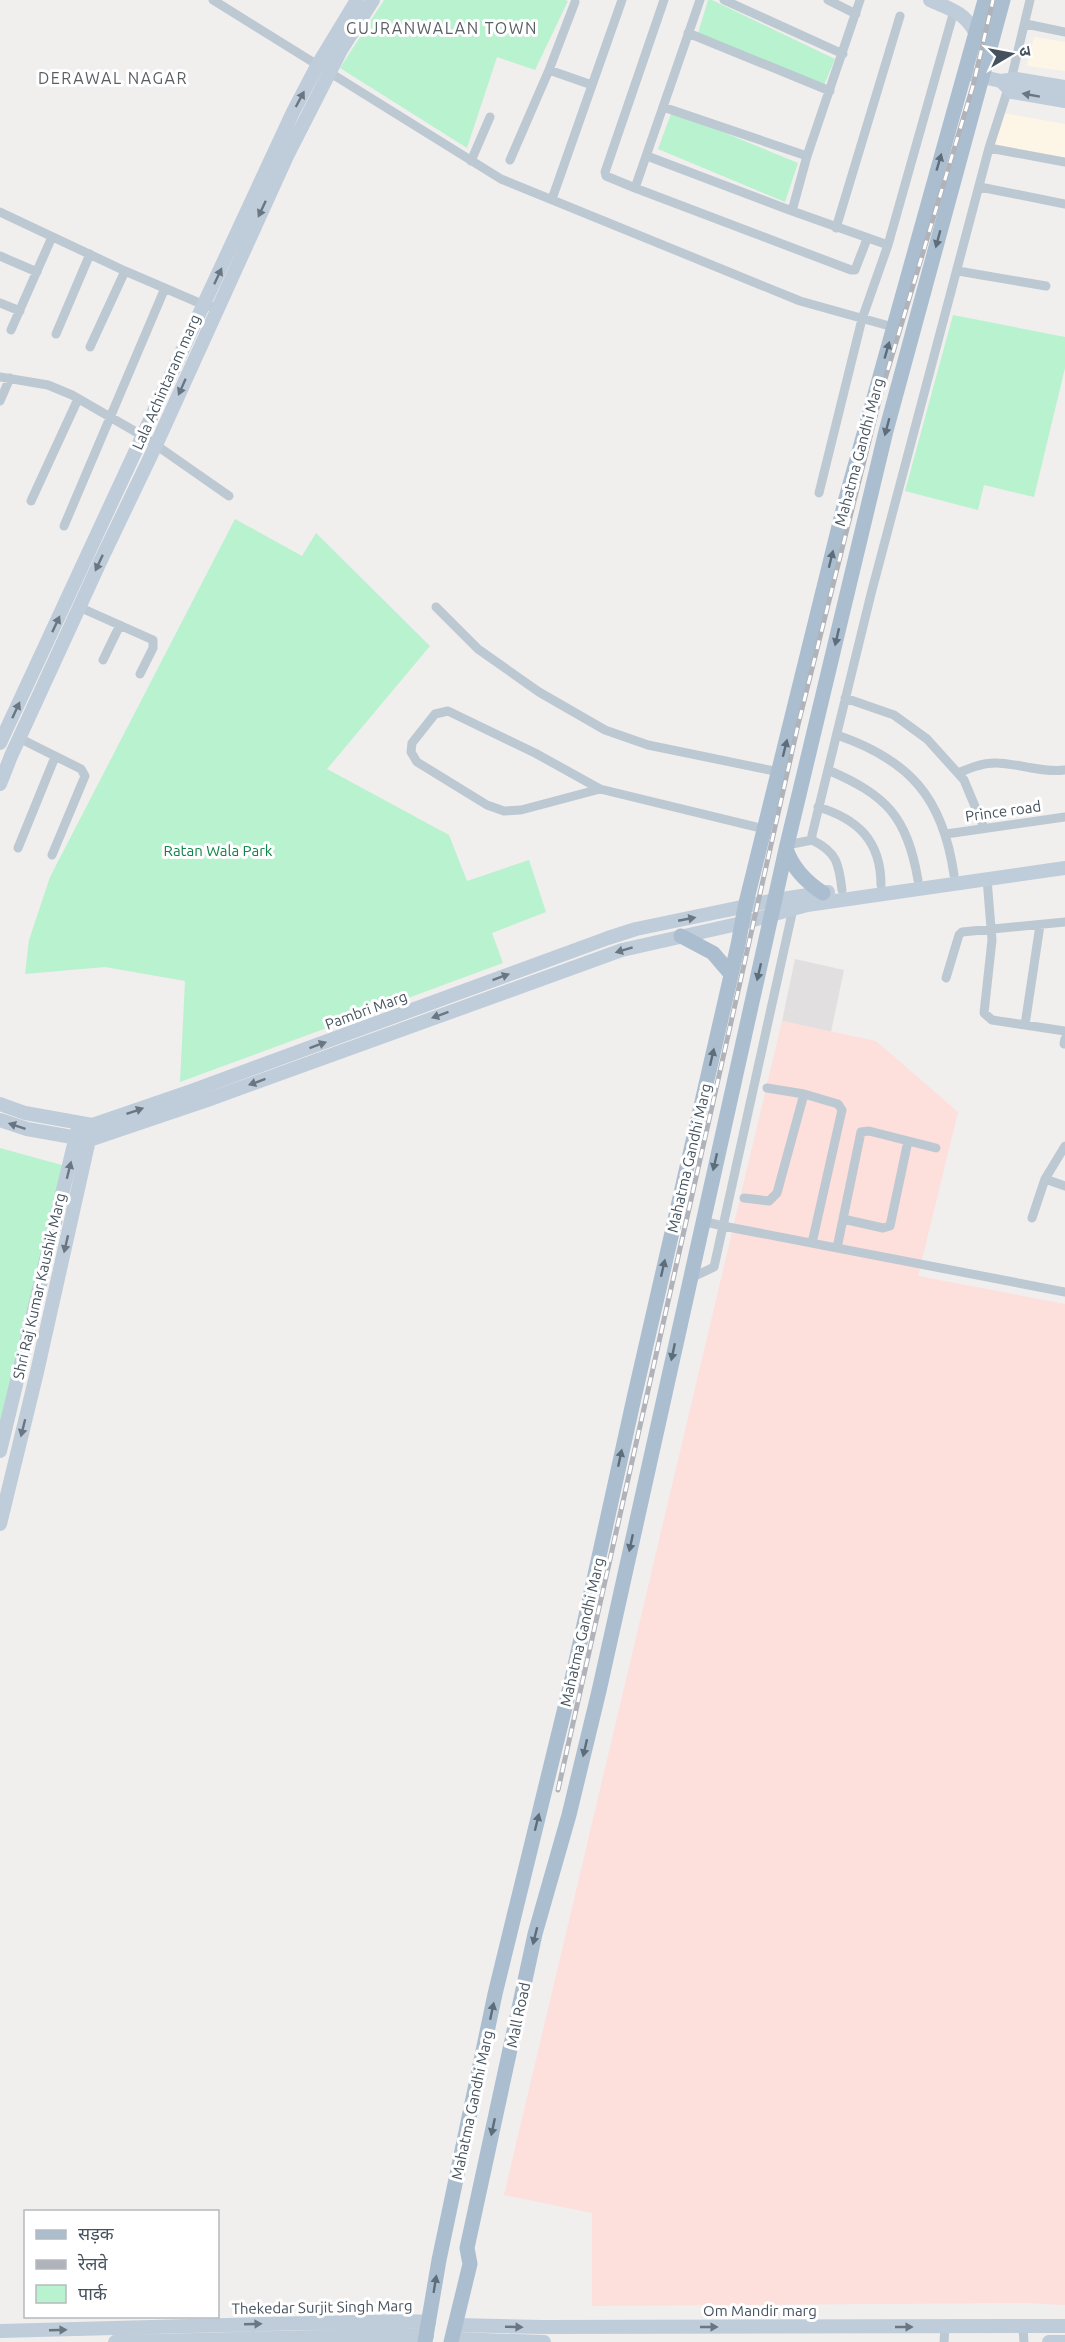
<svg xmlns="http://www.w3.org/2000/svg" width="1065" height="2342" viewBox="0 0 1065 2342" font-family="Ubuntu,'Noto Sans Devanagari',sans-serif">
<rect width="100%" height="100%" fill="#f1eeee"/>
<path fill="#fdf6e6" d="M 1034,37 L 1065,42 L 1065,71 L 1027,66 Z
M 1003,113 L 1065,124 L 1065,160 L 993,147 Z"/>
<path fill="#e2dfe0" d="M 795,959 L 844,970 L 831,1032 L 782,1021 Z"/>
<path fill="#fddfdc" d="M 782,1021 L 876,1041 L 958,1112 L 918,1276 L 1065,1304 L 1065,2305 L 1025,2303 L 592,2306 L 592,2213 L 504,2195 Z"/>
<path fill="#b8f2ce" d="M 384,0 L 565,0 L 568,1 L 535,70 L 497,57 L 467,148 L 340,68 Z
M 708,0 L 712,0 L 835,59 L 822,90 L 696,40 Z
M 672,111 L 798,163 L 785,202 L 658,149 Z
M 953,315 L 1065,337 L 1065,368 L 1034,497 L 984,485 L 978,510 L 905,491 Z
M 235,519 L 302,556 L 316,533 L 430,646 L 327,769 L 449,835 L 467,881 L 529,860 L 546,912 L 492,933 L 503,963 L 180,1082 L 185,981 L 105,967 L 25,974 L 29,940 L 50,877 Z
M 0,1148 L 69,1167 L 0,1449 Z"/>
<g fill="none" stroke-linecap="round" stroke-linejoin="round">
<path stroke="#bdc9d2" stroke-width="9" d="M 213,0 L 501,179 L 800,301 L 893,327
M 700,0 L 635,188 L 851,270 L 855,270 L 867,239
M 724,0 L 843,54
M 828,0 L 856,14
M 860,0 L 807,156 L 792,211 L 888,245
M 1026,24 L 1065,32
M 688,33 L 830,91
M 549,70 L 575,2
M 1011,80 L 1030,0
M 663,107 L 807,156
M 989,148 L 1065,162
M 647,156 L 792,211
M 510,160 L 549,70 L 592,85
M 471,161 L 490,117
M 980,187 L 1065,204
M 635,188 L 606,176 L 605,172 L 664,0
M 552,199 L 622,0
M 0,212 L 125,271 L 204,305 L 217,308
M 836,228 L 900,16
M 0,256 L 37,272
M 958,271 L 1046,286
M 0,303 L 20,311
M 11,330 L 52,237
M 56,334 L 90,254
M 90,347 L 125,271
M 0,377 L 48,385 L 72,395 L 143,436 L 229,496
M 0,401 L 10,378
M 819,493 L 862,319 L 888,245 L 954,11
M 31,501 L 78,399
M 64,526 L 165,288
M 79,607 L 153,640 L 153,648 L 140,674
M 436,607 L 478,649 L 539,692 L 605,730 L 648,745 L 779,772
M 103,660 L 120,625
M 845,698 L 894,715 L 927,739 L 964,780 L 984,828
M 837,735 C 910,760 943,798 954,875
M 19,738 L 81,769 L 85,776 L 52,855
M 828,770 C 886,795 907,816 918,880
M 958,773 C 970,768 982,763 995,763 C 1018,763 1041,773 1065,770
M 600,789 L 535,753 L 448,711 L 435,714 L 412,743 L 411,752 L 417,762 L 487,805 L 504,811 L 521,810 L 600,789 L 764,829
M 818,807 C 858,819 881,841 881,885
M 946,834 L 1065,817
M 787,845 L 812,840
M 18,848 L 55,757
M 987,879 L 992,940 L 984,1013 L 992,1020 L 1065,1031
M 842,890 C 839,864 837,852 812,840 L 812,835 L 871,594 L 989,148 L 1008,89
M 946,978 L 959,935 L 962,932 L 1065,922
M 1025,1025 L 1040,925
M 1064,1044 L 1065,1039
M 767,1088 L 804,1094 L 838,1104 L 842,1110 L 812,1243
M 1045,1179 L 1065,1186
M 744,1198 L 769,1201 L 777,1193 L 804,1094
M 1032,1218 L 1045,1179 L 1065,1146
M 843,1219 L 883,1228 L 890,1226 L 908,1141
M 702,1221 L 723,1226 L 793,909
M 837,1248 L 861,1132 L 869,1131 L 936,1148
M 689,1279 L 714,1267 L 723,1226 L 1065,1292
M 1023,2328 L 1024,2342
M 944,2342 L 945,2327"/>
<path stroke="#bfccd9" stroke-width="14" d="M 930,0 C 950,9 964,12 975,32
M 965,73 L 1001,81 L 1016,79 L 1065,87
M 1001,81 L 1012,92 L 1065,101
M 0,743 L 293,112 L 317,66 L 357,0
M 0,784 L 11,756 L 100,562 L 156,445 L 287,156 L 341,50 L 373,0
M 0,1104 L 25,1113 L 92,1125 L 191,1091 L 608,938 L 636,929 L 775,900 L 828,892
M 0,1120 L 27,1129 L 89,1140 L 210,1099 L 622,950 L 742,923 L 807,905 L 1065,868
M 0,1451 L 77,1132
M 0,1524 L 37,1372 L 91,1131
M 455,2325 L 542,2327 L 1065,2326
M 0,2331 L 266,2324 L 406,2321 L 429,2322
M 452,2339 L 544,2342
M 115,2342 L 402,2335 L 427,2336
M 1049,2342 L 1065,2342"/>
<path stroke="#abbed0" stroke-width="15" d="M 786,849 C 793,869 806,882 823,893
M 681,936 L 713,953 L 731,974
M 425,2342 L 439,2260 L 495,1994 L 572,1679 L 634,1398 L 738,945 L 745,907 L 845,502 L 985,0
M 451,2342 L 470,2264 L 467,2248 L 535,1934 L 569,1815 L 599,1691 L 786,849 L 886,431 L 1003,0"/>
<g stroke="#b0b3b9" stroke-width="5">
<path id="rail" d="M 558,1790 L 798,725 L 882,389 L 973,86 L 993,0"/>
</g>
<use href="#rail" stroke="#fff" stroke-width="3" stroke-dasharray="9" stroke-linecap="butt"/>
</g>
<defs><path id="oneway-solid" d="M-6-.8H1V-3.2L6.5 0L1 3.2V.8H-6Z" transform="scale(1.5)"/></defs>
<g fill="#6a7782">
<use href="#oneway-solid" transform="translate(1031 95) rotate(-170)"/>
<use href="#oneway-solid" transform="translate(300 99) rotate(-62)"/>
<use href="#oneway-solid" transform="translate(262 209) rotate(115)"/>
<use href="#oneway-solid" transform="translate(218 276) rotate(-65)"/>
<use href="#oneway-solid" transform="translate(182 387) rotate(114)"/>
<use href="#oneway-solid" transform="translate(99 563) rotate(115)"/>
<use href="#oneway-solid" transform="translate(56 624) rotate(-65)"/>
<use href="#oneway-solid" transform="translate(16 710) rotate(-65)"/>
<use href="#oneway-solid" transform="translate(687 919) rotate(-11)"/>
<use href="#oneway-solid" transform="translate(624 950) rotate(163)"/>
<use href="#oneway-solid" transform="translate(501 977) rotate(-20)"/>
<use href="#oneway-solid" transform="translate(440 1015) rotate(160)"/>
<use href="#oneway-solid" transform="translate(318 1045) rotate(-20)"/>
<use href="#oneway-solid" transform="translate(257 1082) rotate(160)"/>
<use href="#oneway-solid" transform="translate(135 1111) rotate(-19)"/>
<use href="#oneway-solid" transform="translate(17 1126) rotate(-162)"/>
<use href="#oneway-solid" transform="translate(69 1170) rotate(-76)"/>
<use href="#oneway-solid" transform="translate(66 1244) rotate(103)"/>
<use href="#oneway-solid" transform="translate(23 1428) rotate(104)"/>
<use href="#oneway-solid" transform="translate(253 2324) rotate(-2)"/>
<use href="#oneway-solid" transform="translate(514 2327) rotate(2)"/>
<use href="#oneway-solid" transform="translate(709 2327)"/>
<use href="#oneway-solid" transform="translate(904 2327)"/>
<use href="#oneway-solid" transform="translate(58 2330) rotate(-2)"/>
</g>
<g fill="#5e6d7a">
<use href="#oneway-solid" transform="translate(939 162) rotate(-74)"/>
<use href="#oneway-solid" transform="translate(938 239) rotate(105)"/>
<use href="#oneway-solid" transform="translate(887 350) rotate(-74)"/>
<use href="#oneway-solid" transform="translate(887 427) rotate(105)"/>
<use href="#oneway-solid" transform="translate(831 559) rotate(-76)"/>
<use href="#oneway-solid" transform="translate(837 637) rotate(103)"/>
<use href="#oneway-solid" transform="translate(785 748) rotate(-76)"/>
<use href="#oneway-solid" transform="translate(759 972) rotate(103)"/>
<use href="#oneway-solid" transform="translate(712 1057) rotate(-77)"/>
<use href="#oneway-solid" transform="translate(715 1162) rotate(103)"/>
<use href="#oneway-solid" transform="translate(663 1268) rotate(-77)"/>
<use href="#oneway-solid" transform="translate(673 1352) rotate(102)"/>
<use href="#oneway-solid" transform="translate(620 1458) rotate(-78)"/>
<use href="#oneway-solid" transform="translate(631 1543) rotate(102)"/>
<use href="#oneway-solid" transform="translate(585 1748) rotate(103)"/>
<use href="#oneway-solid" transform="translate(537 1822) rotate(-76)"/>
<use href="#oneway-solid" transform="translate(535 1936) rotate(104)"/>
<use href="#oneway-solid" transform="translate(492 2011) rotate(-78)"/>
<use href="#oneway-solid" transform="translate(493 2127) rotate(102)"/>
<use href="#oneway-solid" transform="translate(435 2284) rotate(-81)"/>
</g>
<g text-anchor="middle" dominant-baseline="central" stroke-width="6" stroke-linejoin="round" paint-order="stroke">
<g font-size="15" fill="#45525d" stroke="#fff">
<text transform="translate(166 382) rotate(-66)">Lala Achintaram marg</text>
<text transform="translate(859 452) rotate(-75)">Mahatma Gandhi Marg</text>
<text transform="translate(1003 811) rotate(-8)">Prince road</text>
<text transform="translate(366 1010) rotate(-20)">Pambri Marg</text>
<text transform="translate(689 1158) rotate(-77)">Mahatma Gandhi Marg</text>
<text transform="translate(39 1286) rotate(-77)">Shri Raj Kumar Kaushik Marg</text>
<text transform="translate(582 1632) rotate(-77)">Mahatma Gandhi Marg</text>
<text transform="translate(518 2015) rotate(-78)">Mall Road</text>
<text transform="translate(472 2105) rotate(-78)">Mahatma Gandhi Marg</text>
<text transform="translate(322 2307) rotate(-1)">Thekedar Surjit Singh Marg</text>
<text x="760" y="2310">Om Mandir marg</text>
</g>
<g font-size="15" fill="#0f8549" stroke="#fff">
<text x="218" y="850">Ratan Wala Park</text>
</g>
<g font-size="16" letter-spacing="1.5" fill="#5a5f64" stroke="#fff">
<text x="442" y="28">GUJRANWALAN TOWN</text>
<text x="113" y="78">DERAWAL NAGAR</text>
</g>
</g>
<rect x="24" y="2210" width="195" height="108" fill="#ffffff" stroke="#b5babe" stroke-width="1.5"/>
<rect x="36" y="2230" width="30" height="9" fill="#abbed0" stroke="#b5babe" stroke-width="1.5"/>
<text x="78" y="2240" font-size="18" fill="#45525d">सड़क</text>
<rect x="36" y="2260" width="30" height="9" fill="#b0b3b9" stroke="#b5babe" stroke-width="1.5"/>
<text x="78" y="2270" font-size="18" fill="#45525d">रेलवे</text>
<rect x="36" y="2285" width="30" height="18" fill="#b8f2ce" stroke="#b5babe" stroke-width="1.5"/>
<text x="78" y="2300" font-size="18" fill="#45525d">पार्क</text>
<g transform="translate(1011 54) rotate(80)" stroke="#ffffff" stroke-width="4.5" paint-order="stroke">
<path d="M0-4.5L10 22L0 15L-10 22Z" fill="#45525d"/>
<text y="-9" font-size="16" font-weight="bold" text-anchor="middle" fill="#45525d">उ</text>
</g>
</svg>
